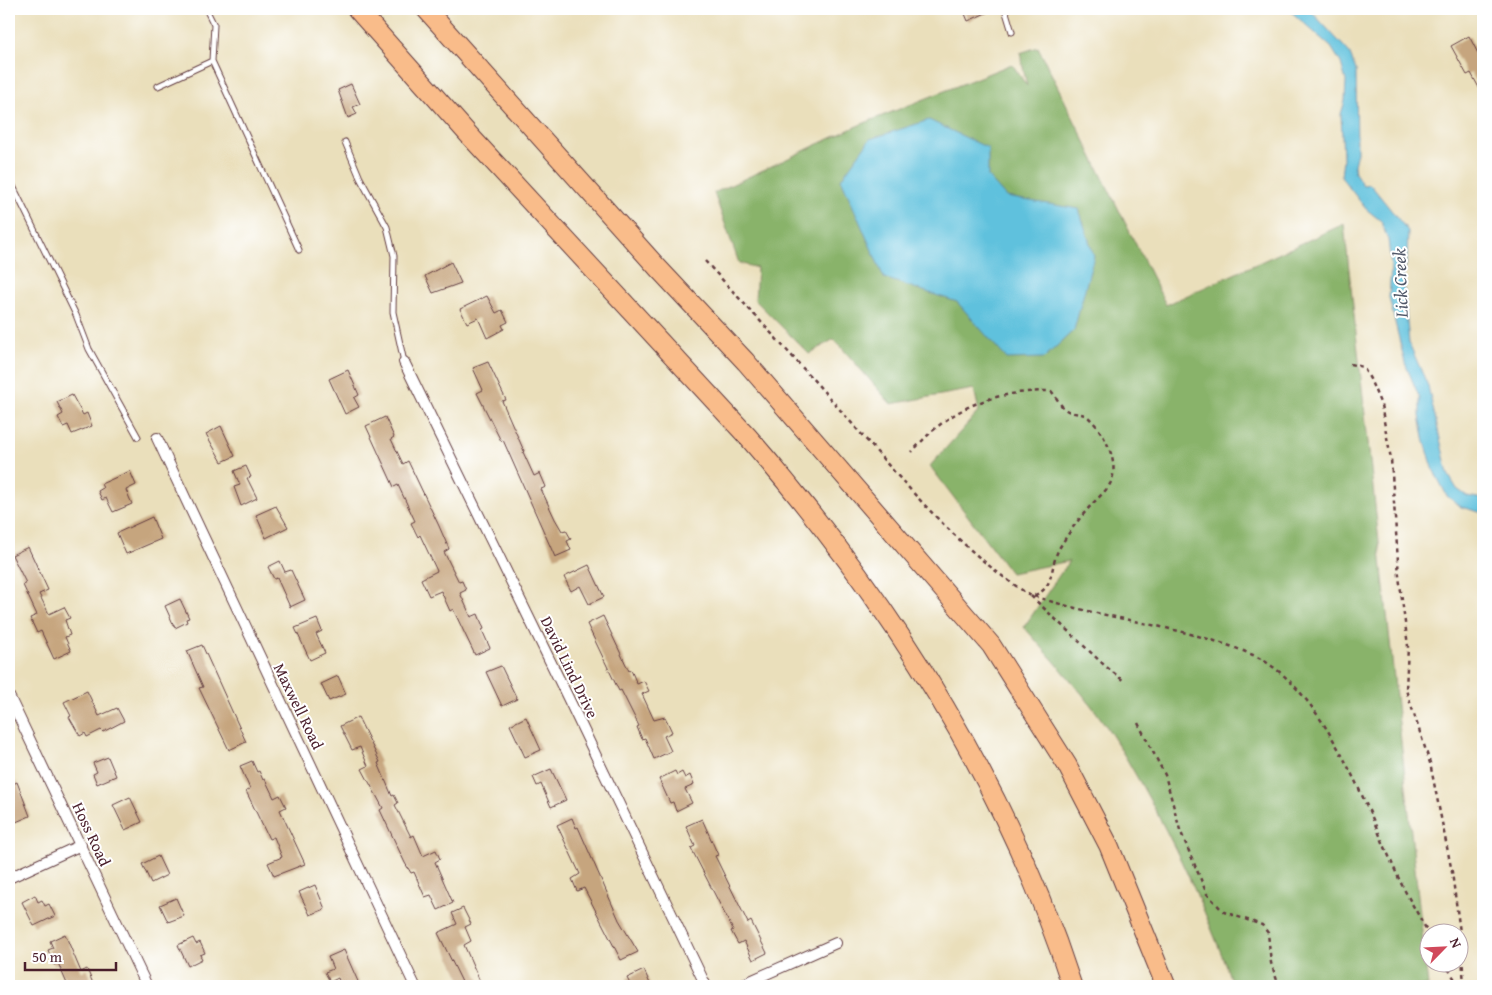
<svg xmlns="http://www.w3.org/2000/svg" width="1492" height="995" viewBox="0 0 1492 995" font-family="'Gentium Book Plus',serif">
<rect width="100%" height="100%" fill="#fff"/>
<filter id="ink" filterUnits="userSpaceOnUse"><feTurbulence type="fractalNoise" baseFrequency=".02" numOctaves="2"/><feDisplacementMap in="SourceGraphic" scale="10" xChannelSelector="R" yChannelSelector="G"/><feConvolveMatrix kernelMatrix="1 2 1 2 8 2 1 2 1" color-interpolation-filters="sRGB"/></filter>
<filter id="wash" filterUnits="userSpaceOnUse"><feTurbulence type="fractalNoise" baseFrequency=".0096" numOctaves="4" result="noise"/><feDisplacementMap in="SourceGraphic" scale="20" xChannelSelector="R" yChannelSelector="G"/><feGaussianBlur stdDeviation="1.12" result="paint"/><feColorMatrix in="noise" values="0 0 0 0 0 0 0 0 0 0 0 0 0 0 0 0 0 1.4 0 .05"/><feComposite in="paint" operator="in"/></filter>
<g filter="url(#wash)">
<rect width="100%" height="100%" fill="#eadfbb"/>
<path fill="#89b36b" stroke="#6a694b" d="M 1038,47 L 1166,305 L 1344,224 L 1428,986 L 1233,986 C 1204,902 1163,819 1117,743 C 1092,701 1056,664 1024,627 L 1069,561 L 1011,573 L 930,466 L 979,411 L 974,389 L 891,404 L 834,339 L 809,354 L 755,300 L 757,268 L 739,263 L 714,193 L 857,126 L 1012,64 L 1027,86 L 1020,53 Z"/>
<path fill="#5fc1dd" stroke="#547084" d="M 1288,9 L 1309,9 L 1349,52 L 1356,70 L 1357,152 L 1354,165 L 1355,173 L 1363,185 L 1370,184 L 1408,231 L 1407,261 L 1403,278 L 1409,343 L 1428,386 L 1448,474 L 1457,489 L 1467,496 L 1483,499 L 1483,513 L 1461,507 L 1447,496 L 1434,471 L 1425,442 L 1420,416 L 1420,399 L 1405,363 L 1389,298 L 1391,266 L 1388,240 L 1381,221 L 1366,209 L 1341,177 L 1343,158 L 1341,114 L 1345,101 L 1346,81 L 1341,63 L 1331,47 Z
M 929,120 L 988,148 L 988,177 L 1006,197 L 1079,209 L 1094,256 L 1074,330 L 1044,358 L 1007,359 L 957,302 L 884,278 L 841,179 L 870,139 Z"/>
<g id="blocks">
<path fill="#c6a57e" d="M 963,9 L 995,9 L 968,21 Z
M 1469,36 L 1483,63 L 1483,95 L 1471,73 L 1467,75 L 1451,46 Z
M 351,84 L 360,104 L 353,107 L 357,114 L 348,118 L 338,90 Z
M 451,262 L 461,283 L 433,293 L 425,276 Z
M 487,296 L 496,313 L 502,310 L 508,322 L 502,325 L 504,329 L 487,338 L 478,318 L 467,323 L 460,309 Z
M 488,362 L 506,400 L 502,401 L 524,451 L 523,452 L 534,476 L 540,473 L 546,487 L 541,489 L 555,519 L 562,531 L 566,530 L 571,539 L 567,541 L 571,550 L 555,557 L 503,440 L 501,441 L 477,393 L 483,390 L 473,368 Z
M 348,370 L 359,395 L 354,398 L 359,407 L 345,414 L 329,379 Z
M 72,395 L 83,415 L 87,413 L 92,426 L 72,434 L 68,425 L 63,427 L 58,417 L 63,414 L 57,402 Z
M 385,417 L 394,437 L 391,439 L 403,464 L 408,461 L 439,526 L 449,549 L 444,552 L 459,582 L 462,581 L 466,590 L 460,593 L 471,617 L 478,614 L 484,629 L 482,630 L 490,648 L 475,655 L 453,609 L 450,611 L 441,591 L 429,596 L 421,579 L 437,571 L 420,535 L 418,537 L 411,523 L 415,521 L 398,485 L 394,487 L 366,426 Z
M 221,426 L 235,456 L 222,462 L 206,434 Z
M 246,466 L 251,477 L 247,478 L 257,498 L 241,506 L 234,487 L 240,485 L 234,471 Z
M 130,471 L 136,485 L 126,490 L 132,504 L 113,512 L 106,498 L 102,500 L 98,491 L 103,488 L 101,484 Z
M 276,506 L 288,527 L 266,538 L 256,515 Z
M 152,517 L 161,539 L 126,554 L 117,533 Z
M 28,547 L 48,590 L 39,594 L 49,614 L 64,607 L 70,618 L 65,620 L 70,635 L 65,637 L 71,651 L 54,659 L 41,631 L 37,633 L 30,618 L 37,615 L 23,585 L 26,583 L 12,555 Z
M 280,561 L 285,572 L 291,570 L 305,600 L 290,607 L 277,578 L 274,579 L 268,567 Z
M 589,565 L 604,597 L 589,604 L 580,586 L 571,591 L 564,577 Z
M 180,599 L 189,618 L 186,619 L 187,622 L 175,628 L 165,606 Z
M 603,616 L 629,671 L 631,670 L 637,684 L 644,681 L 649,691 L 642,694 L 654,720 L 665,717 L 672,732 L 664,736 L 671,751 L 654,759 L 645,738 L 642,739 L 637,727 L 639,726 L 621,690 L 619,691 L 587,624 Z
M 317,619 L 322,631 L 316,634 L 325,653 L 310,660 L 295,628 Z
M 202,645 L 246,742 L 229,750 L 199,688 L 203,687 L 187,651 Z
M 501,666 L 517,699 L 502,706 L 486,672 Z
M 338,676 L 346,694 L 329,701 L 321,684 Z
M 87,691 L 99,716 L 117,708 L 124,721 L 103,732 L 101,730 L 87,737 L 85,733 L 80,736 L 69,717 L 71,716 L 64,702 Z
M 358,717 L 380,762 L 378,763 L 392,796 L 394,795 L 398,803 L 395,805 L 411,837 L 414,835 L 423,856 L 436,850 L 440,859 L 435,862 L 453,903 L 438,910 L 431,895 L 425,897 L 414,872 L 411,873 L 405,863 L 380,810 L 383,808 L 362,769 L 368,766 L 360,747 L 352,750 L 340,726 Z
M 526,717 L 541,750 L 525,757 L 510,725 Z
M 108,757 L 116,776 L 97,784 L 93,774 L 97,772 L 93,763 Z
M 252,761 L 257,772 L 259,771 L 263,780 L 265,779 L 274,798 L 280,795 L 286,807 L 280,810 L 305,864 L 274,876 L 268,863 L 282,857 L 274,837 L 269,839 L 246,791 L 250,789 L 240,766 Z
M 551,769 L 566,800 L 551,807 L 541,784 L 537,786 L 533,777 Z
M 675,771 L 677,775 L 682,772 L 685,778 L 690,775 L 694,785 L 685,789 L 692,803 L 676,811 L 673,802 L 670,803 L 659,779 Z
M 17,782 L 30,816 L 9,825 L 9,786 Z
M 130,797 L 142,822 L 125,830 L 113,805 Z
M 572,818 L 576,828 L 578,827 L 619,920 L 638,952 L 621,960 L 584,888 L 577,891 L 572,879 L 580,874 L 557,825 Z
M 702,819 L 718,855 L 715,856 L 748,923 L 751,921 L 767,953 L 753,960 L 744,941 L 738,944 L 731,931 L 733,930 L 691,848 L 695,846 L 686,826 Z
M 158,856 L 167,875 L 151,883 L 142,864 Z
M 315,885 L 325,909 L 310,915 L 299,892 Z
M 35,895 L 38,902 L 42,900 L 45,906 L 49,904 L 55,916 L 34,926 L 22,902 Z
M 176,898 L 184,916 L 168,922 L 160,905 Z
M 463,908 L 471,924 L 465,927 L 471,941 L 464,945 L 482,986 L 464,986 L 438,933 L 457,924 L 452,913 Z
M 65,934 L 81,972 L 87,969 L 94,986 L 68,986 L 58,963 L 54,965 L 48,950 L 53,948 L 50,941 Z
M 193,938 L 196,944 L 200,942 L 205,953 L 200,955 L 202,959 L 188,966 L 178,945 Z
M 344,950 L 360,986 L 341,986 L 338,978 L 330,982 L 325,972 L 333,969 L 328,957 Z
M 644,970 L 651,986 L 631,986 L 627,978 Z"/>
</g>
</g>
<g filter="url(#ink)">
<use href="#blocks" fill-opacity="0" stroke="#623c41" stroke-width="1"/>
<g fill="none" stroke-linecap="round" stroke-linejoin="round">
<g stroke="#623c41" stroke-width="7">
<path id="lane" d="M 206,9 L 214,25 L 212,61 L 299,250
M 1005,9 L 1012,32
M 158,86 L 212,61
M 345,142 L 360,178 L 387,227 L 394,256 L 393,312 L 404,362
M 9,178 L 76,315 L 89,349 L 138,437"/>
</g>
<g stroke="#623c41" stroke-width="12">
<path id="street" d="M 404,362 L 572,706 L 706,986
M 157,438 L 415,986
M 9,696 L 147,986
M 9,878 L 81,845
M 739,986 L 836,943"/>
</g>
<g stroke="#623c41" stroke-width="21">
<path id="highway" d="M 357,9 L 469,135 L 748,437 C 888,598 1006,782 1072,986
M 426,9 L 657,267 L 746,362 L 991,645 L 1067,765 L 1109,846 L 1166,986"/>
</g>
<path stroke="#623c41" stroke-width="2.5" stroke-dasharray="4 4" stroke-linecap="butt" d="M 705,261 C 751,311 797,361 842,412 C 900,478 957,549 1031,596 C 1056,591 1049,565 1060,547 C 1068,534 1077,521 1087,510 C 1094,501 1104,494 1110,484 C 1121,464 1104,432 1089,418 C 1083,412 1075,415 1068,411 C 1060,407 1057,397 1051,391 C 992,391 950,407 912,452
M 1350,364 L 1363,367 L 1370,379 L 1381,405 L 1391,459 L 1399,576 L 1408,646 L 1406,690 L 1430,763 L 1452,872 L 1461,940 L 1464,986
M 1031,596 L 1104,665 L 1125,682
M 1034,596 C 1105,620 1184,625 1253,655 C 1324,687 1368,811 1399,879 C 1408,898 1420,917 1430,936
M 1138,723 L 1165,775 L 1180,830 L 1207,894 L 1224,912 L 1262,925 L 1268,933 L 1271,963 L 1279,986
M 1444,962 L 1459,986"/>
<use href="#lane" stroke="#fff" stroke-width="5"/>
<use href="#street" stroke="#fff" stroke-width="10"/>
<use href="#highway" stroke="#f9bc8a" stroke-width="19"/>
</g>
</g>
<g text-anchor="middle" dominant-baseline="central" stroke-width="4" stroke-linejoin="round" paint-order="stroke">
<g font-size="16" fill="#4a1f2b" stroke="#fff">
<text transform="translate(570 667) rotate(64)">David Lind Drive</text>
<text transform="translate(299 706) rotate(64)">Maxwell Road</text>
<text transform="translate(92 834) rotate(65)">Hoss Road</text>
</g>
<g font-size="18" font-style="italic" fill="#515869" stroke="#fff">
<text transform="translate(1400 283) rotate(-92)">Lick Creek</text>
</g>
</g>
<rect width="1492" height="995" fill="none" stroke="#fff" stroke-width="30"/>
<g transform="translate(1444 948) rotate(66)"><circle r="24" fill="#ffffff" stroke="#b7a5aa"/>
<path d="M0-4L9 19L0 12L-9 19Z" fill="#d1495b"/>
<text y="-8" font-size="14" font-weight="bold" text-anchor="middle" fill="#4a1f2b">N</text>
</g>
<path d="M25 962v8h91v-8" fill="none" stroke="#4a1f2b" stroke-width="2.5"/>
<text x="32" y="962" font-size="15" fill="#4a1f2b" stroke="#ffffff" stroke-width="4" paint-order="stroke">50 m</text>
</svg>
